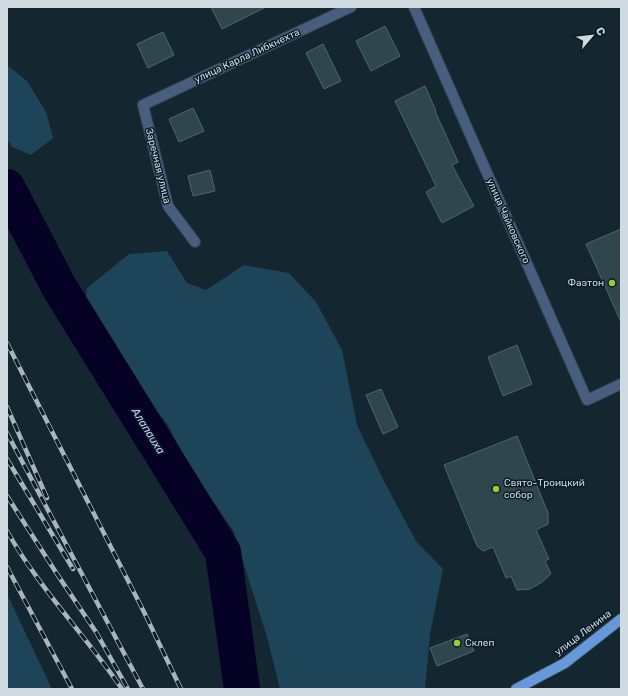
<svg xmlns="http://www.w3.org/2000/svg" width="628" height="696" viewBox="0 0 628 696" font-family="Rubik,sans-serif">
<rect width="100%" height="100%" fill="#142630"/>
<path fill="#1e4459" d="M 7,65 L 27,81 L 46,112 L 53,138 L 31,155 L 12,147 L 7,139 Z
M 167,251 L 187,283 L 206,290 L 244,265 L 289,273 L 316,302 L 342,350 L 357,425 L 384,481 L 416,541 L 443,569 L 430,634 L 425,689 L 280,689 L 267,637 L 233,530 L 188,466 L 168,425 L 139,390 L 84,312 L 87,288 L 129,254 Z
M 7,594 L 52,689 L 7,689 Z"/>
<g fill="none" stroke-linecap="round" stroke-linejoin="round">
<path stroke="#050226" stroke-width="36" d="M 7,187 L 59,287 L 223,552 L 242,689"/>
</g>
<path fill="#2f464c" stroke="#4e666c" d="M 211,7 L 266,7 L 222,29 Z
M 385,26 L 400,56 L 371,71 L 356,41 Z
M 163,32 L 174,55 L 148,68 L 137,44 Z
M 323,44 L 341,81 L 324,89 L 306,53 Z
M 425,86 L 436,111 L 435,111 L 458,162 L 452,165 L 474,206 L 442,223 L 426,192 L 436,186 L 395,101 Z
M 193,108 L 204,131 L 179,142 L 169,119 Z
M 210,170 L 215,191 L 193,196 L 188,176 Z
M 621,229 L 621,322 L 586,244 Z
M 517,345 L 532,384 L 503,396 L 488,357 Z
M 381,389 L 398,427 L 383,434 L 366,395 Z
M 517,436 L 548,513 L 548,524 L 536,530 L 549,559 L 545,561 L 551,574 L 542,582 L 530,589 L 517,590 L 511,576 L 506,578 L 493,547 L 483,551 L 477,546 L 444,465 Z
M 467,634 L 474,651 L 437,666 L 430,648 Z"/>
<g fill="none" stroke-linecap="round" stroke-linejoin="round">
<g stroke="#32434c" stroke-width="12">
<path id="minor" d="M 414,7 L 587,400 L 621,384
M 195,242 L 168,206 L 143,105 L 351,7"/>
</g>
<g stroke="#32434c" stroke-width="12">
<path id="major" d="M 516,689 L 565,663 L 621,619"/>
</g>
<use href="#minor" stroke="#475e7e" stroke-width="10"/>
<use href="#major" stroke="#6798db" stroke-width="10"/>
<g stroke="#a8b5bc" stroke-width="4.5">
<path id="rail" d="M 7,343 L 144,612 L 181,689
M 7,407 L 47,498
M 7,433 L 143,689
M 7,459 L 73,569
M 7,496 L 57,574 L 96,632 L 128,689
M 7,531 C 39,588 85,635 122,689
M 7,567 L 72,689"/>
</g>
<use href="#rail" stroke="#0b1c26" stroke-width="3" stroke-dasharray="9" stroke-linecap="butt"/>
</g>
<g fill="#95cc3a" stroke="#0b1c26" stroke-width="1.5">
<circle cx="612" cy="283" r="4"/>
<circle cx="496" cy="489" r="4"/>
<circle cx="457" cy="643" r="4"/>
</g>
<g text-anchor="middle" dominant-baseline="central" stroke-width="3" stroke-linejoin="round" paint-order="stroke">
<g font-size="10" fill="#d0dbe1" stroke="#0b1c26">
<text transform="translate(247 56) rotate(-25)">улица Карла Либкнехта</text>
<text transform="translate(158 166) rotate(76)">Заречная улица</text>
<text transform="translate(508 221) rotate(66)">улица Чайковского</text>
<text transform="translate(583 633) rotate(-37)">улица Ленина</text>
</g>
<g font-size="10" fill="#d0dbe1" stroke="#0b1c26" text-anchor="start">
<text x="604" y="283" text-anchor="end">Фаэтон</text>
<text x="504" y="483">Свято-Троицкий<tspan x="504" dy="12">собор</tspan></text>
<text x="465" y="643">Склеп</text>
</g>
<g font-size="11" font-style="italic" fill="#c8cffb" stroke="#0b1c26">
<text transform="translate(148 431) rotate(58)">Алапаиха</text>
</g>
</g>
<rect width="628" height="696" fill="none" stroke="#d0dbe1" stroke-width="16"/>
<g transform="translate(592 36) rotate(62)" stroke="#0b1c26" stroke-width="3" paint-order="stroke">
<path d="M0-3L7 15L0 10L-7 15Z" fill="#d0dbe1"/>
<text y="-6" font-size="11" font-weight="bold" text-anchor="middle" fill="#d0dbe1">С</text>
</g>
</svg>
